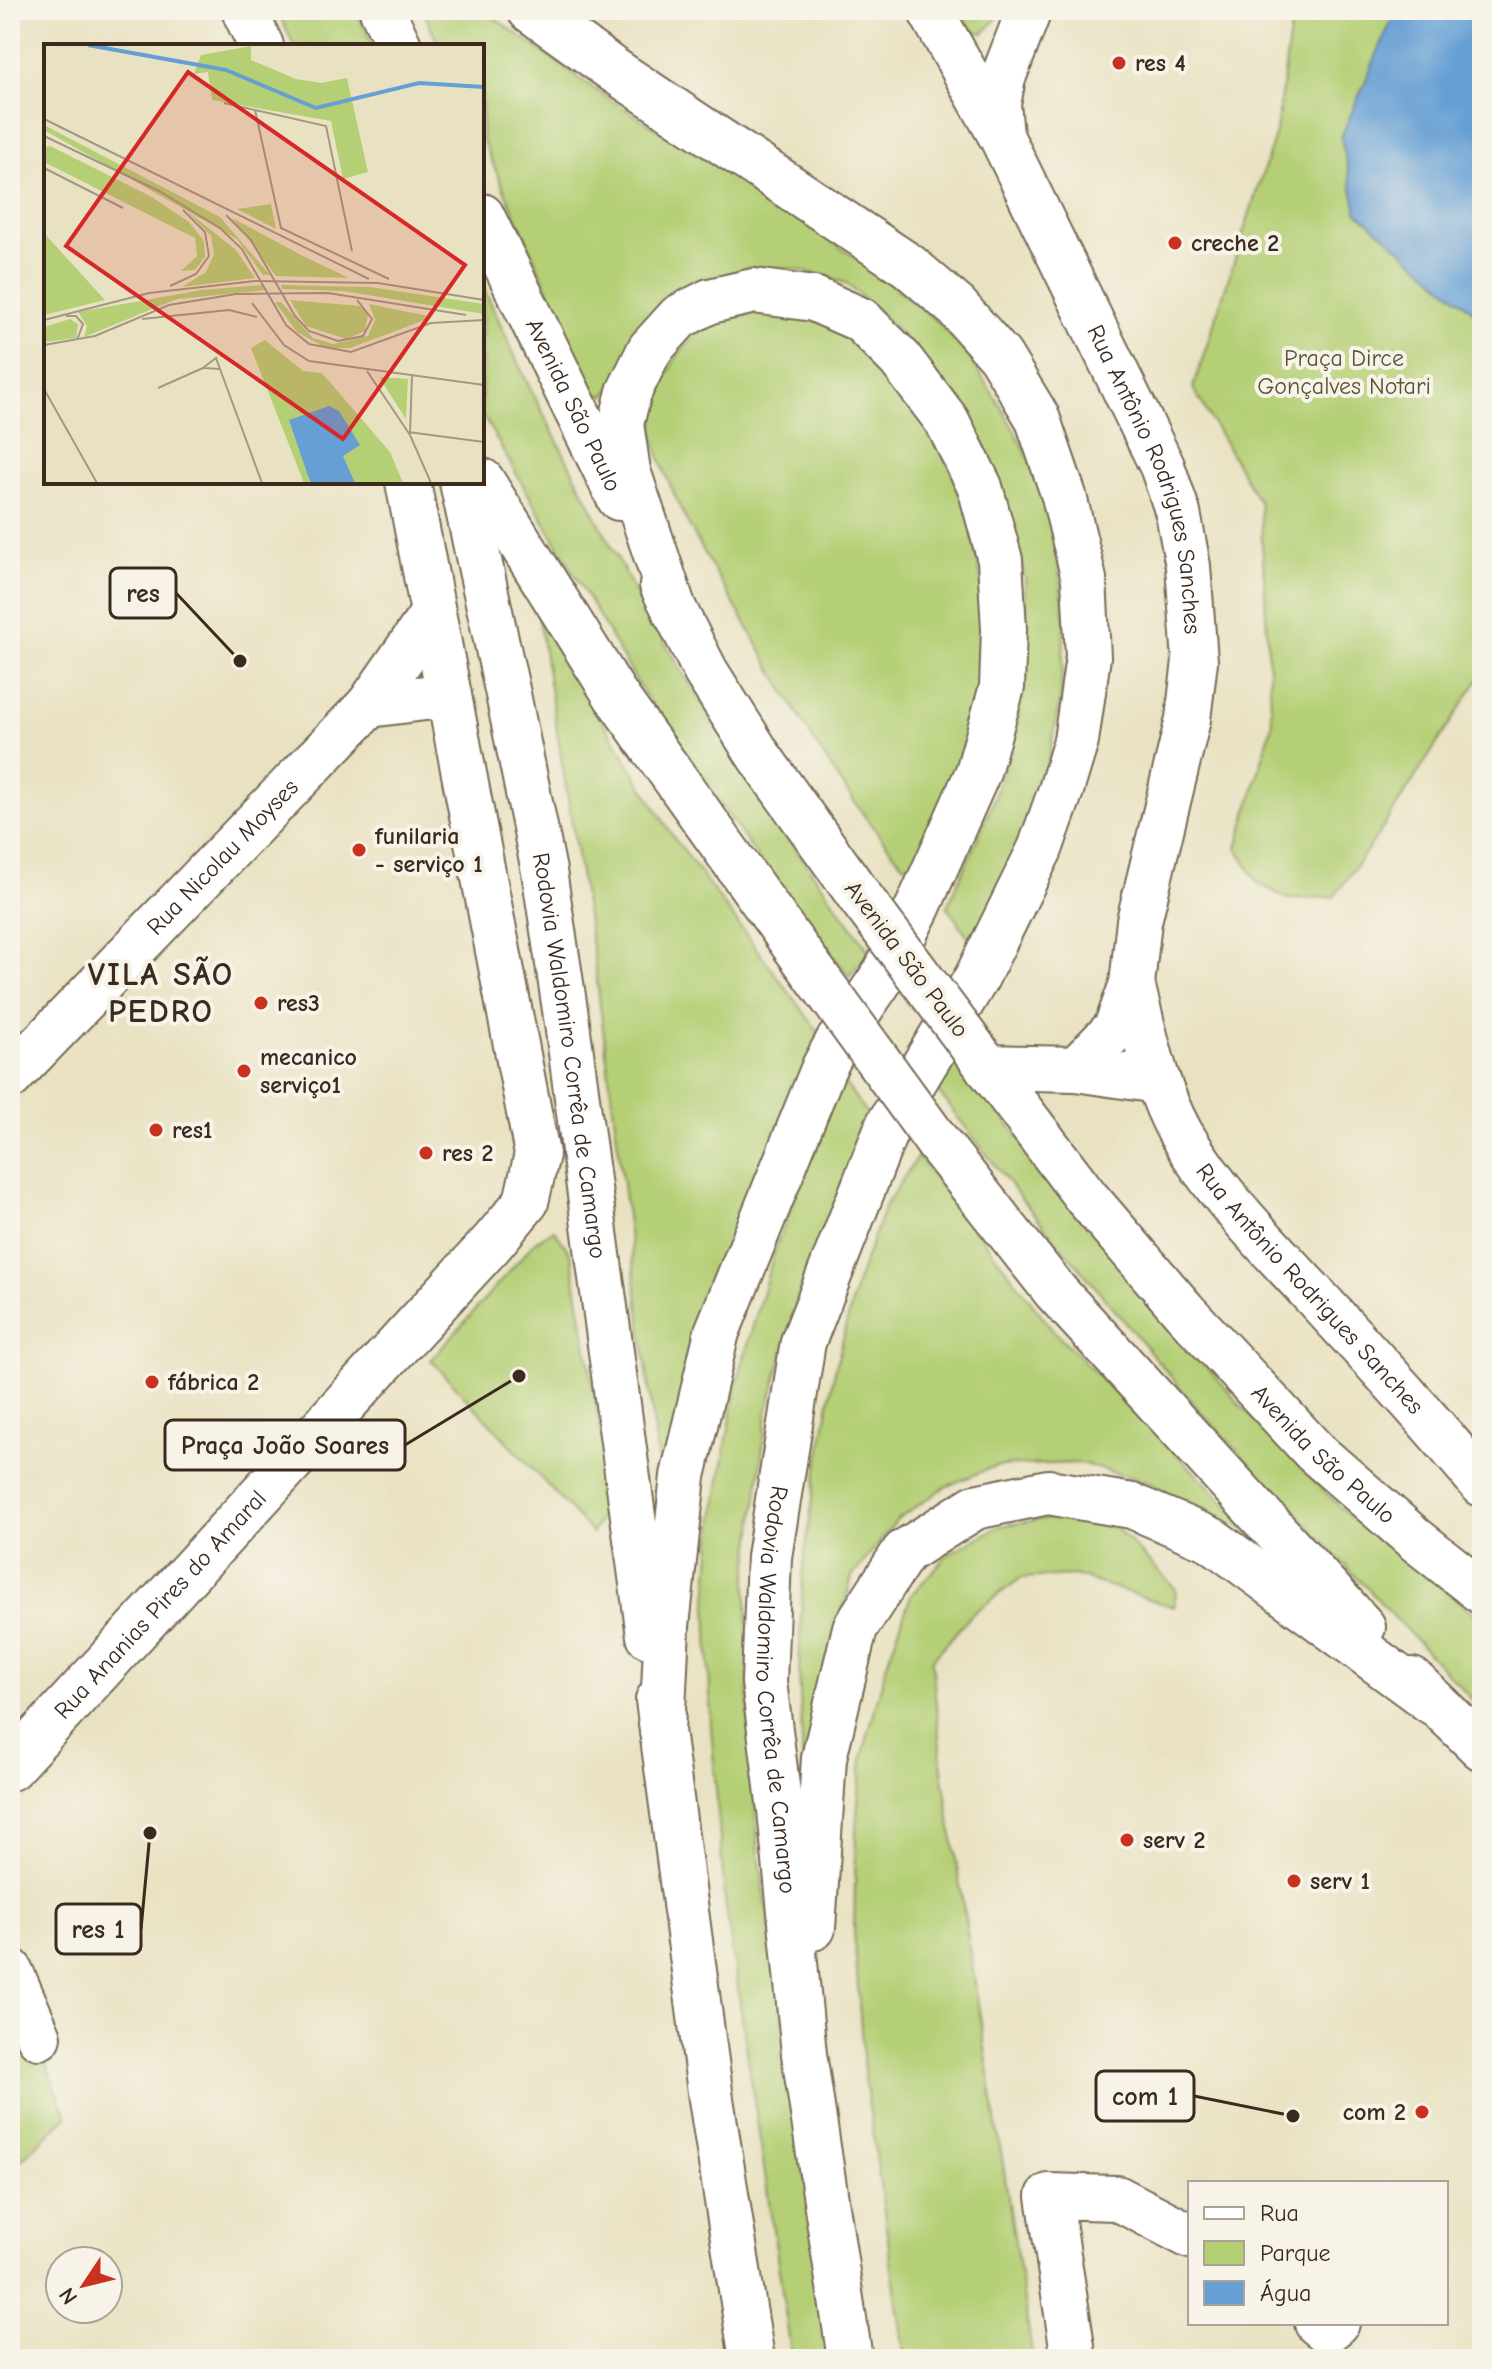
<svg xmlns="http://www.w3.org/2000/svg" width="1492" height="2369" viewBox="0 0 1492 2369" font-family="'Comic Neue',sans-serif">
<rect width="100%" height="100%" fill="#f7f3e8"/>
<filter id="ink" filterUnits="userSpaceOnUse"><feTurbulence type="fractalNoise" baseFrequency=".0125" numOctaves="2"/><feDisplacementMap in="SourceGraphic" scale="16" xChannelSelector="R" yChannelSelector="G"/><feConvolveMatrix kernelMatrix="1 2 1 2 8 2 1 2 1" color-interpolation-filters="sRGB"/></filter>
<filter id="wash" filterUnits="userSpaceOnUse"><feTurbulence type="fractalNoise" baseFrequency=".006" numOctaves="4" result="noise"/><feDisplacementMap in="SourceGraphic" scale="32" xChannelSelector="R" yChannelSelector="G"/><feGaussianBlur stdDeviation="1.8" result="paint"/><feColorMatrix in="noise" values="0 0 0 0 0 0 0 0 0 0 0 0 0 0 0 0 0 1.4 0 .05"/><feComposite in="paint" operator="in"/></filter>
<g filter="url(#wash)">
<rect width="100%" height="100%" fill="#e9e2c2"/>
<path fill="#b4cf74" stroke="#787c49" stroke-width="2" d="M 277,10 L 356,10 L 373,46 L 294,46 Z
M 423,10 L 483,10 L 606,97 L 733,176 L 870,267 L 938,322 L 971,360 L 1003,410 L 1033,465 L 1050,523 L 1058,562 L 1065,619 L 1061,694 L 1047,769 L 1030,818 L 975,946 L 947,907 L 991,807 L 1016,730 L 1026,670 L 1025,579 L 1004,495 L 983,443 L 954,397 L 897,329 L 846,283 L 795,269 L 749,268 L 711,280 L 606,395 L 598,396 L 591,388 L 482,139 L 482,46 L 439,46 Z
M 959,10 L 1001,10 L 997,18 L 984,33 L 972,32 Z
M 1293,10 L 1482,10 L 1482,674 L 1378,835 L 1334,897 L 1288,899 L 1258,883 L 1237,848 L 1272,725 L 1260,504 L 1193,388 L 1276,132 Z
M 482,284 L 526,380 L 638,598 L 758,797 L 870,952 L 849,976 L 760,861 L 638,684 L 482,414 Z
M 783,309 L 828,322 L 899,385 L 934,435 L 964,495 L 983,590 L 987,667 L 957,768 L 917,862 L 912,865 L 903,864 C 839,791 793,705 744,621 C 712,566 672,504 655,442 C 653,432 654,416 655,406 C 656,396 662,386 666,378 C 690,320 727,317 783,309 Z
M 538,614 L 672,835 L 823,1038 L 667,1529 L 595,966 Z
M 948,1048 L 1125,1270 L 1240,1405 L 1350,1517 L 1482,1619 L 1482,1710 L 1199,1410 L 1024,1202 L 931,1083 Z
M 841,1078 L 869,1117 L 800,1289 L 767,1413 L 747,1580 L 749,1725 L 759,1853 L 832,2359 L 792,2359 L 725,1901 L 711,1727 L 707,1600 L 714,1516 L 736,1386 L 776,1246 Z
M 918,1156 L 1054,1331 L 1260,1538 L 1147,1482 L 1080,1463 L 995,1466 L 945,1487 L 897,1520 L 852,1577 L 825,1673 L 805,1818 L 799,1668 L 803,1567 L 817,1470 L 833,1379 L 857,1282 L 885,1206 Z
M 554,1230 L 571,1254 L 612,1498 L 592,1533 L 431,1360 L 536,1241 Z
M 1058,1517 L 1116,1528 L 1176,1589 L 1174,1607 L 1074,1575 L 1021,1578 L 972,1614 L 932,1660 L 942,1770 L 1033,2359 L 905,2359 L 864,2071 L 854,1933 L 856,1828 L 862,1758 L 886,1667 L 911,1595 L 948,1554 L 1000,1526 Z
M 10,1997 L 42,2054 L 67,2117 L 10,2170 Z"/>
<path fill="#659fd4" stroke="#506479" stroke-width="2" d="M 1396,10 L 1482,10 L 1482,319 L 1357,212 L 1341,137 Z"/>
</g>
<g filter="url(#ink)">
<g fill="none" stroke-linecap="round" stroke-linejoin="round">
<g stroke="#786a57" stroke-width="48">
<g id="minor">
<path id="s1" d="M 930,10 L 1002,138 L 1162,466 L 1178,513 L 1188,566 L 1195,661 L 1188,719 L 1139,921 L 1132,984 L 1116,1028 L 1076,1069"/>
<path d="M 1001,135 L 998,104 L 1003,78 L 1029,10"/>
<path d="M 433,613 L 369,705 L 449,695"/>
<path id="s2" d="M 1132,984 C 1145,1034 1155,1088 1181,1134 C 1216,1194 1266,1243 1312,1293 C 1370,1356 1428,1418 1482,1484"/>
<path d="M 987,1067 L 1076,1069 L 1158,1081"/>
<path id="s3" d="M 10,1077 L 369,705"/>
<path id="s4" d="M 10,1768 L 492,1243 L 526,1202 L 537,1154 L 408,482"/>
<path d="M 10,1970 L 39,2037"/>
<path d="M 1317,2323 L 1327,2331 L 1337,2323"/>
<path d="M 1074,2359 L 1049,2196 L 1117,2198 L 1190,2236"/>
</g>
</g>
<g stroke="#786a57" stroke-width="48">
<g id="major">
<path d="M 244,10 L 261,46"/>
<path d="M 382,10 L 399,46"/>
<path id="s5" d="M 530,10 L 615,71 L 909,266 L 957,307 L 1000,356 L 1037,417 L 1064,496 L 1084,579 L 1088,657 L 1076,741 L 1061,790 L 1040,849 L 977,977 L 888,1125 L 803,1342 L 769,1557 L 764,1682 L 780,1810 L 804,2054 L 850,2359"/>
<path id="s6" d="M 482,216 L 619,498"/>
<path d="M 482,481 L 616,696 L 793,944"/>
<path id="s7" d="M 462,482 L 509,699 L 544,871 L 567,1023 L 649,1636"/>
<path d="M 662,585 L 706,672 L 759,756 L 860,897"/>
<path id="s8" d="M 974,1049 L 1086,1197 L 1184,1311 L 1315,1452 L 1415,1539 L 1482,1592"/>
<path d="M 938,1143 L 1056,1292 L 1363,1627"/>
<path d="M 1412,1680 L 1482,1748"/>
<path d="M 658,1700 L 711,2099 L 752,2359"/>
<path d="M 662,1731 L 667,1626 L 683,1476 L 717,1332 L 824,1067 L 837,1043 L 885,973 L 918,907 L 978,772 L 1002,687 L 1004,629 L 1000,560 L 980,487 L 947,421 L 900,359 L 861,320 L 814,299 L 754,291 L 710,301 L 679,317 L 650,349 L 629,392 L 621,424 L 628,471 L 675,612"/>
<path d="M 813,1928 L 824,1758 L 855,1628 L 904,1552 L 975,1507 L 1048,1492 L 1132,1506 L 1212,1540 L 1432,1702"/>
</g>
</g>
<use href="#minor" stroke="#fff" stroke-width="44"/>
<use href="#major" stroke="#fff" stroke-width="44"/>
<g stroke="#786a57" stroke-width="48" stroke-linecap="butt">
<path id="major-bridge" d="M 860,897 L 974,1049
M 793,944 L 938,1143"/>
</g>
<use href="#major-bridge" stroke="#fff" stroke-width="44"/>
</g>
</g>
<g fill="#c8321e" stroke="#f7f3e8" stroke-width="3">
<circle cx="1119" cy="63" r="8"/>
<circle cx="1175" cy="243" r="8"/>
<circle cx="359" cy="850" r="8"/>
<circle cx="261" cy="1003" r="8"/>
<circle cx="244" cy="1071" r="8"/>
<circle cx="156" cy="1130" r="8"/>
<circle cx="426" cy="1153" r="8"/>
<circle cx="152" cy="1382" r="8"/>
<circle cx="1127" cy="1840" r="8"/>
<circle cx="1294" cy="1881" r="8"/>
<circle cx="1422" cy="2112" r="8"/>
</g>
<g text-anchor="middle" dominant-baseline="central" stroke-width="8" stroke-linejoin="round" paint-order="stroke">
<g font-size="24" font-weight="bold" fill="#3b2a1e" stroke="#f7f3e8" text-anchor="start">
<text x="1135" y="63">res 4</text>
<text x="1191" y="243">creche 2</text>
<text x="375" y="836">funilaria<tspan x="375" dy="28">- serviço 1</tspan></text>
<text x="277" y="1003">res3</text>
<text x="260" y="1057">mecanico<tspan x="260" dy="28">serviço1</tspan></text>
<text x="172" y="1130">res1</text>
<text x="442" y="1153">res 2</text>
<text x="168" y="1382">fábrica 2</text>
<text x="1143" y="1840">serv 2</text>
<text x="1310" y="1881">serv 1</text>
<text x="1406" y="2112" text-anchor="end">com 2</text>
</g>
<g font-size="24" fill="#595334" stroke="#f7f3e8">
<text x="1344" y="358">Praça Dirce<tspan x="1344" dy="28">Gonçalves Notari</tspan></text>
</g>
<g font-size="24" fill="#3b2a1e" stroke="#f7f3e8">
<text stroke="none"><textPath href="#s6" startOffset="210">Avenida São Paulo</textPath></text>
<text stroke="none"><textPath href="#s1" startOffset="520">Rua Antônio Rodrigues Sanches</textPath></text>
<text stroke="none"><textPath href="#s3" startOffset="306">Rua Nicolau Moyses</textPath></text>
<text transform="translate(907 959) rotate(53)">Avenida São Paulo</text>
<text stroke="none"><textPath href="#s7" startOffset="584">Rodovia Waldomiro Corrêa de Camargo</textPath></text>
<text stroke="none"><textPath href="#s2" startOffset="360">Rua Antônio Rodrigues Sanches</textPath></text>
<text stroke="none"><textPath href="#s8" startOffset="536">Avenida São Paulo</textPath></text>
<text stroke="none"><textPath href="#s4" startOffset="222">Rua Ananias Pires do Amaral</textPath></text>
<text stroke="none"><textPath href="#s5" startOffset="2002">Rodovia Waldomiro Corrêa de Camargo</textPath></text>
</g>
<g font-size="32" font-weight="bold" letter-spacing="2" fill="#3b2a1e" stroke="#f7f3e8">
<text x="161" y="974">VILA SÃO<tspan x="161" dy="37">PEDRO</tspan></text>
</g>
</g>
<g transform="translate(44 44)">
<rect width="440" height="440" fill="#e9e2c2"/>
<path d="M 207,2 L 207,16 L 252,35 L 277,39 L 303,34 L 324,128 L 299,135 L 287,77 L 168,56 L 164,28 L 150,30 L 157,11 ZM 0,81 L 176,173 L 226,231 L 219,231 L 193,195 L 0,86 ZM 6,102 L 108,153 L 145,178 L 160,197 L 161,213 L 151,226 L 137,227 L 153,212 L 151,194 L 0,118 L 0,104 ZM 227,160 L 232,185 L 193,165 ZM 143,167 L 192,206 L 211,234 L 138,243 L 162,228 L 170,210 L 167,192 ZM 188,174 L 259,212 L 305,234 L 232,232 ZM 0,189 L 61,256 L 0,271 ZM 218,241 L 221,246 L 133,255 L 40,293 L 43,282 L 34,268 L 158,246 ZM 237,241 L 326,243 L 440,260 L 440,270 L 299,247 L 238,245 ZM 246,256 L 316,262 L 324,270 L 321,287 L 302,295 L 262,282 ZM 231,258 L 237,258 L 269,294 L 289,300 L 324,292 L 331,276 L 325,260 L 389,273 L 306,304 L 282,304 L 253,288 ZM 26,275 L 34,280 L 32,294 L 0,298 L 0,283 ZM 221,296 L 259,327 L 278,329 L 346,408 L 359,439 L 260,439 L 207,304 ZM 336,333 L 364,335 L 362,375 L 337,336 Z" fill="#b4cf74"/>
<path d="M 285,362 L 295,367 L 316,401 L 299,412 L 311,439 L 267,439 L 263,429 L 245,376 Z" fill="#659fd4"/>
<path fill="none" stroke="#659fd4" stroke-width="4" d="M 44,1 L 182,26 L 272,64 L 375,39 L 440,43"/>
<path fill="none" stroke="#a39880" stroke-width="2" d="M 180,59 L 282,82 L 308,207M 211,66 L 237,184 L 345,235M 0,75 L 325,235M 0,92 L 115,147 L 176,184 L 198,205 L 242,281 L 265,300 L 307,308 L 387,279 L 440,276M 0,124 L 79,164M 182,171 L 207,196 L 251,272 L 265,287 L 294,297 L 319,292 L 328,275 L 313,256M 126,242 L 152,230 L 165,212 L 161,188 L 139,166M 208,259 L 240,301 L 265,317 L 440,341M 22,272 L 32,272 L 39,280 L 33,296M 98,275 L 185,266 L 213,273M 0,276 L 105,249 L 211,237 L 334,239 L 440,256M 0,301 L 51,292 L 125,261 L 192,250 L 284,249 L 422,271M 176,325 L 159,324 L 172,314 L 176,325 L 218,439M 323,327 L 366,391 L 387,439M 114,344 L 159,324M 0,345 L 53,439M 364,388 L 440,398M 366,390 L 368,331"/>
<path fill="#d62828" fill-opacity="0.15" stroke="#d62828" stroke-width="4" d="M 144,28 L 421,221 L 299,395 L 22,202 Z"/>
<rect width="440" height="440" fill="none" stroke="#3b2a1e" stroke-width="4"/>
</g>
<path fill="none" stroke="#3b2a1e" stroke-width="3" d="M240 661L176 593M519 1376L405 1445M150 1833L141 1929M1293 2116L1194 2096"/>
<g fill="#3b2a1e" stroke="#f7f3e8" stroke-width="3">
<circle cx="240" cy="661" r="8"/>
<circle cx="519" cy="1376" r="8"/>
<circle cx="150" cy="1833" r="8"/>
<circle cx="1293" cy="2116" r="8"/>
</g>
<g fill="#f7f3e8" stroke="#3b2a1e" stroke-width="3">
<rect x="110" y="568" width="66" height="50" rx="8"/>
<rect x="165" y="1420" width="240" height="50" rx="8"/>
<rect x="56" y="1904" width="85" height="50" rx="8"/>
<rect x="1096" y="2071" width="98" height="50" rx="8"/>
</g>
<g font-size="26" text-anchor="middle" font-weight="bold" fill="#3b2a1e">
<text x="143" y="602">res</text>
<text x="285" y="1454">Praça João Soares</text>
<text x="98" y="1938">res 1</text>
<text x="1145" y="2105">com 1</text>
</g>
<rect width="1492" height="2369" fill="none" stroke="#f7f3e8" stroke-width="40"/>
<rect x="1188" y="2181" width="260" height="144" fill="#f7f3e8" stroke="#aca397" stroke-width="2"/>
<rect x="1204" y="2207" width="40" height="12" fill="#ffffff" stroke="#aca397" stroke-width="2"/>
<text x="1260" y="2221" font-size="24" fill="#3b2a1e">Rua</text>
<rect x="1204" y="2241" width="40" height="24" fill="#b4cf74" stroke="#aca397" stroke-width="2"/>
<text x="1260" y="2261" font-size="24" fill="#3b2a1e">Parque</text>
<rect x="1204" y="2281" width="40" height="24" fill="#659fd4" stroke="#aca397" stroke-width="2"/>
<text x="1260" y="2301" font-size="24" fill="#3b2a1e">Água</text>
<g transform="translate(84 2285) rotate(235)"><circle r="38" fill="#f7f3e8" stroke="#aca397" stroke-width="2"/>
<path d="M0-6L14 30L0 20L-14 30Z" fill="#c8321e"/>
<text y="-12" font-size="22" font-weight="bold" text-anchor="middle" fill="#3b2a1e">N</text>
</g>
</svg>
